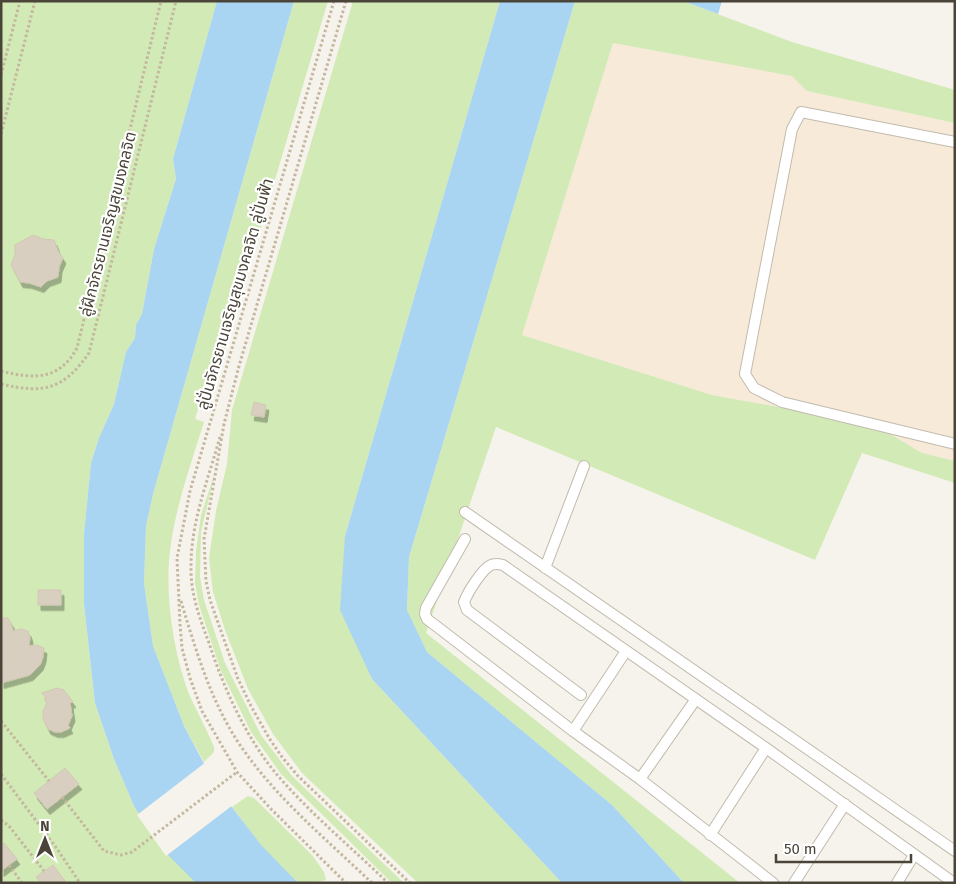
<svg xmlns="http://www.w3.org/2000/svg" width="956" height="884" viewBox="0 0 956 884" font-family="'Fira Sans','Noto Sans Thai',sans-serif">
<defs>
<filter id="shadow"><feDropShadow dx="3" dy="5.5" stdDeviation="0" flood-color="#0004"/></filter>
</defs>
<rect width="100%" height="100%" fill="#f6f3ec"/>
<path fill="#f7ead8" d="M 613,43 L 793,76 L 807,91 L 955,123 L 955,461 L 922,453 L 885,431 L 795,410 L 712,395 L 522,335 Z"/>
<path fill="#d2eab5" d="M 1,1 L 217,1 L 173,159 L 176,179 L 154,249 L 142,314 L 136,325 L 135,338 L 126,352 L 114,404 L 99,438 L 91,463 L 84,534 L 84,604 L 95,703 L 114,759 L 134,806 L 203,883 L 1,883 Z
M 294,1 L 328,1 L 210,399 L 202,397 L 195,419 L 204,422 C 192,460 177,503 171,543 C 164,589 172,645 187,689 C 195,709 206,727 214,747 L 214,752 L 204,762 L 184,726 L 153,646 L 144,583 L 146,526 L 153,494 Z
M 353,1 L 500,1 L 345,536 L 372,679 L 562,883 L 418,883 L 302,773 L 273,734 L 248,689 L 225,630 L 213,592 L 209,558 L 216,511 L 227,464 L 232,410 Z
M 575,1 L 683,1 L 792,42 L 955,90 L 955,123 L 807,91 L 792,76 L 613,43 L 522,335 L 712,395 L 795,410 L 885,431 L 922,453 L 955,461 L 955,483 L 862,453 L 815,560 L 496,427 L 426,633 L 740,883 L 684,883 L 612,805 L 427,652 L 407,610 L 409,557 Z
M 216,469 L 201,532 L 200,577 L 204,600 L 225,663 L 261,735 L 292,776 L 404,883 L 392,883 L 281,774 L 251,732 L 221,671 L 199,605 L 195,583 L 196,551 L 201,515 Z
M 248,796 L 254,798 L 312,855 L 324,872 L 326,880 L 312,883 L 298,883 L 262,847 L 232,807 Z"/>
<path fill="#a9d4f2" d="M 217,1 L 294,1 L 153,494 L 146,526 L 144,583 L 153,646 L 184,726 L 217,788 L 262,846 L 298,883 L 196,883 L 167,854 L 134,806 L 114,759 L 95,703 L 84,604 L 84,534 L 91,463 L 99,438 L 114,404 L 126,352 L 135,338 L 136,325 L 142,314 L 154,249 L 176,179 L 173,159 Z
M 500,1 L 575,1 L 409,557 L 407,610 L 427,652 L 612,805 L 684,883 L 562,883 L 372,679 L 340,610 L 345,536 Z
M 683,1 L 722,1 L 718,14 Z"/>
<path fill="#f6f3ec" d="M 206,762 L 219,787 L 233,805 L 166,856 L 137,815 Z"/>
<path fill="#d8cfc1" stroke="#d3c7b4" filter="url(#shadow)" d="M 33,235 L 43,239 L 54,240 L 58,251 L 63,258 L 59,267 L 58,277 L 47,281 L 41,287 L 29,283 L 20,282 L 11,265 L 15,255 L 15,245 Z
M 254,402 L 266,405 L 264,417 L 251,415 Z
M 38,590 L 61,590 L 61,605 L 38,605 Z
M 1,618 L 8,618 L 11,623 L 13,631 L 21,629 L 28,631 L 30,637 L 29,646 L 36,645 L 44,648 L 43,657 L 40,665 L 30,675 L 1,683 L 1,671 L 3,670 L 1,671 Z
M 57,688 L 64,690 L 73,702 L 70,703 L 72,716 L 68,725 L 70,728 L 61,732 L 55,732 L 48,729 L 43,719 L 43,711 L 47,703 L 44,699 L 46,698 L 42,693 Z
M 65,768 L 79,784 L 47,809 L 34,793 Z
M 4,843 L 17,859 L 1,871 L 1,845 Z
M 53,865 L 65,881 L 63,883 L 41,883 L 36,877 Z"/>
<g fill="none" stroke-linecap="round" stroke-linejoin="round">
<g stroke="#c2bbae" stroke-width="12">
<path id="service" d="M 955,142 L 801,112 L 792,129 L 745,374 L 754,388 L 782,402 L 955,444
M 465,512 L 955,851
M 465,539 L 426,608 L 425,614 L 427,619 L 573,731 L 640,779 L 773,883
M 545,568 L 584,466
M 581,695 L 467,610 L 464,602 C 468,592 482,569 491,565 C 495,563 499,564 503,565 L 766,748 L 954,883
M 573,731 L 626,651
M 640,779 L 696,699
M 710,835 L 766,748
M 794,883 L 845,804
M 897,883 L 914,855"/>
</g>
<path stroke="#c4b79f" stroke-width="3" stroke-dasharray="2.5 2.5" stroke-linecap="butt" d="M 334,1 L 190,491 L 177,558 L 180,624 L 182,648 L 190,678 L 202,711 L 237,772 L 271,809 L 346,883
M 346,1 L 239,366 L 224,424 L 204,539 L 206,581 L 210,600 L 238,679 L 251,706 L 269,738 L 282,757 L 298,776 L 410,883
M 1,75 L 20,1
M 1,134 L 35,1
M 1,371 C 33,379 59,381 77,348 L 161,1
M 1,384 C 44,394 63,390 89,353 L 176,1
M 220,437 C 208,480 190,524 191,570 C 191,595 200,619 209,643 C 224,689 247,740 279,777 C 312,815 352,848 388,883
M 181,601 C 196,651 211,702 240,745 C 276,798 326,839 372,883
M 1,721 L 49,781
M 1,774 L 55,846 L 80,883
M 62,797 L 104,851 L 121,855 L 132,852 L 237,772
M 1,820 L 9,826 L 44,871
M 9,865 L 22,883"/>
<use href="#service" stroke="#fff" stroke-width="10"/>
</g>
<g text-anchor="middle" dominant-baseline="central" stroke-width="4.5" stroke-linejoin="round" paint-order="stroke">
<g font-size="16" fill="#4b4439" stroke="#fff">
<text transform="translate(108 224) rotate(-76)">ลู่ฝึกจักรยานเจริญสุขมงคลจิต</text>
<text transform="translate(235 294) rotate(-74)">ลู่ปั่นจักรยานเจริญสุขมงคลจิต ลู่ปั่นฟ้า</text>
</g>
</g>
<rect width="956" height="884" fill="none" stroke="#4b4439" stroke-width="5"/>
<g transform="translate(45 839)" stroke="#ffffff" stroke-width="4" paint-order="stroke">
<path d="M0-4L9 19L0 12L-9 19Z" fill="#4b4439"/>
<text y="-8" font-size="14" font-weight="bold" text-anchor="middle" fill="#4b4439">N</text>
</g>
<path d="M776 854v8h135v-8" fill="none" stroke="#4b4439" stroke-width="2.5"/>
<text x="784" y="854" font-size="15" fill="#4b4439" stroke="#ffffff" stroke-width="4" paint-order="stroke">50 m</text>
</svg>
